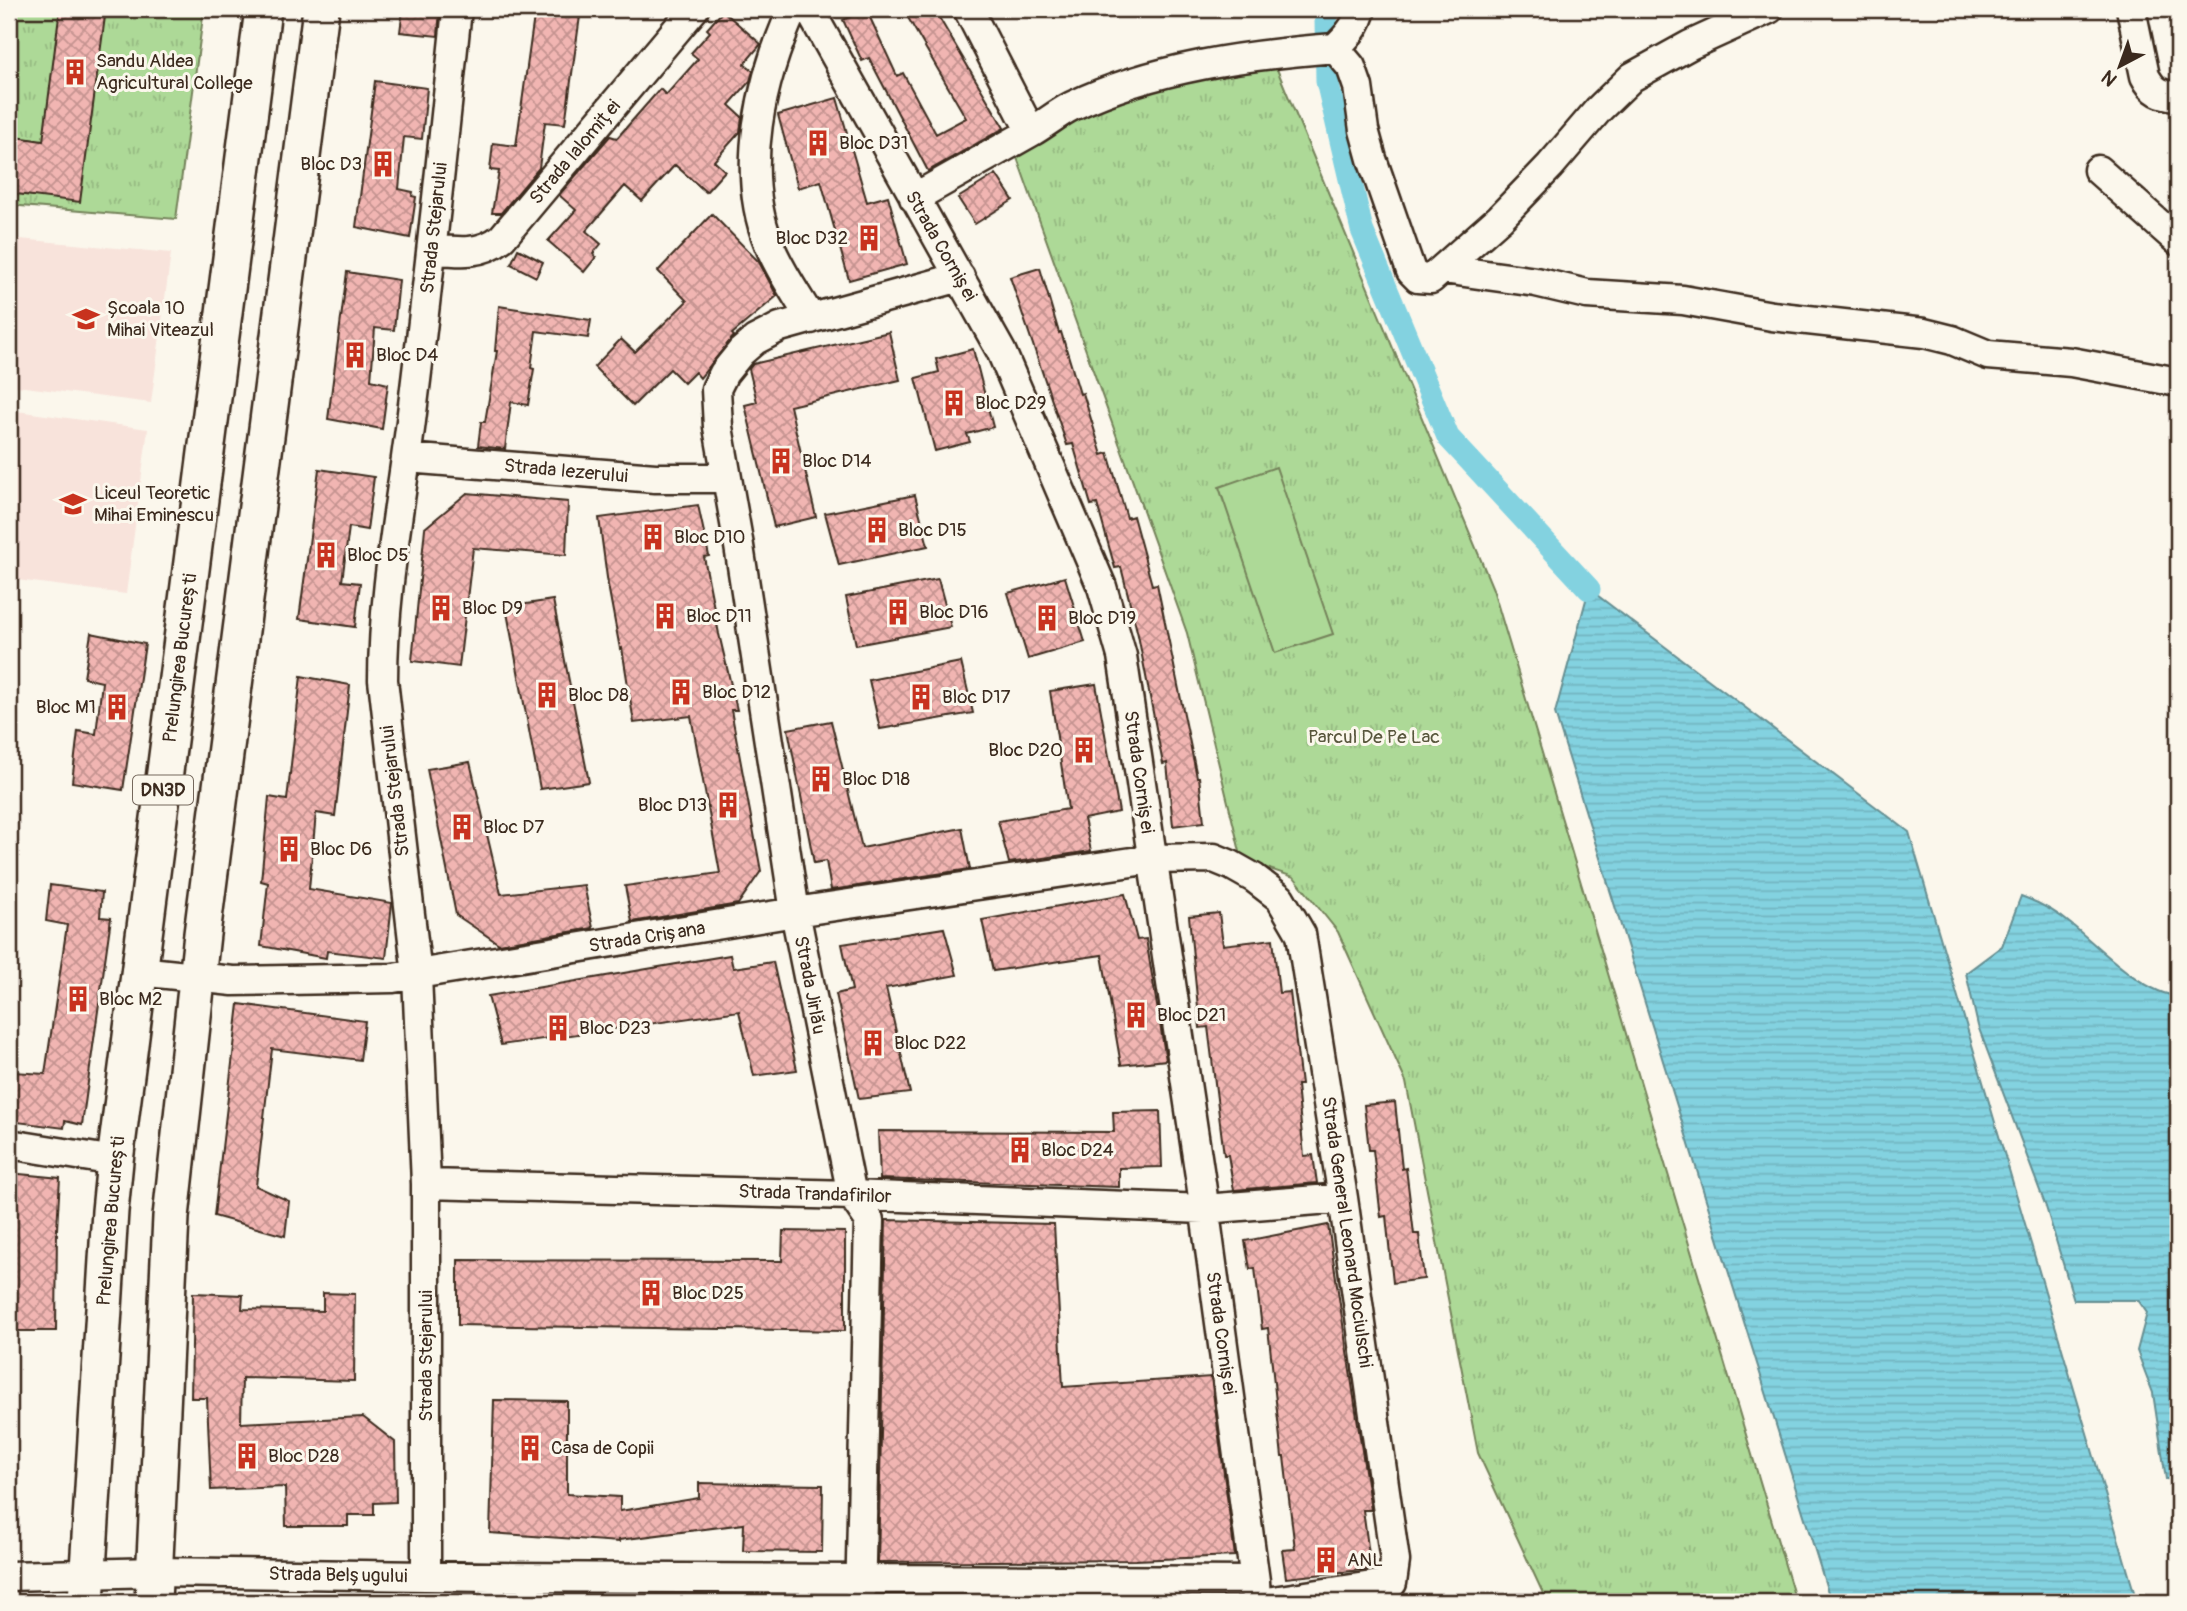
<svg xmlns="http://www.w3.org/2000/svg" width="2187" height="1611" viewBox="0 0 2187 1611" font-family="Pangolin,sans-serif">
<defs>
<pattern id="park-tufts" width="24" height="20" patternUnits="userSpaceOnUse" patternTransform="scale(1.75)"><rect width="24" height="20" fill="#add997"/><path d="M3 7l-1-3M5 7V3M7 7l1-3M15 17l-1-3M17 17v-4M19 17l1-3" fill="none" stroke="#96ba82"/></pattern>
<pattern id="water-rules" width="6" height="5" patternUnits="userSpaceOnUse" patternTransform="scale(1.75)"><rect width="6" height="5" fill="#83d2e0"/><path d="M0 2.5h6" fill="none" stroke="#72b4c0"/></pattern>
<pattern id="building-cross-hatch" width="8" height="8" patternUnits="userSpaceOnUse" patternTransform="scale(1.75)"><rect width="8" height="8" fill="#f1b5b2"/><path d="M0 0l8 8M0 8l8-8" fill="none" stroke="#c49390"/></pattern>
</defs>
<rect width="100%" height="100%" fill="#fbf7ec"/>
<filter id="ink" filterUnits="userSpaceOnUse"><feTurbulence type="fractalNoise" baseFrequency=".0143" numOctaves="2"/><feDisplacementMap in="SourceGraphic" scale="14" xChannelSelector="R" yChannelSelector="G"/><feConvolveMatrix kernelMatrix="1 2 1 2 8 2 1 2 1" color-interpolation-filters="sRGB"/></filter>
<g filter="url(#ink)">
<path fill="#f8e3db" d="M 9,238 L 171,253 L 151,403 L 9,385 Z
M 9,410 L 148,429 L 126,594 L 9,579 Z"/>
<path fill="url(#park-tufts)" stroke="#74825a" stroke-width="2" d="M 9,9 L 204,9 L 176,219 L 9,205 Z
M 1274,62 L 1493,589 L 1796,1602 L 1547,1602 L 1478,1453 L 1406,1082 L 1338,932 L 1294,877 L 1242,860 L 1187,633 L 1015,152 L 1114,97 Z"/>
<path fill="#add997" stroke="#74825a" stroke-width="2" d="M 1276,467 L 1333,634 L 1275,653 L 1219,487 Z"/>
<path fill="url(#water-rules)" stroke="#668f92" stroke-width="2" d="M 1589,589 L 1909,832 L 2137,1602 L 1831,1602 L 1555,713 Z
M 2021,896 C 2040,903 2057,912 2072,925 C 2099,947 2143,994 2178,996 L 2178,1480 L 2166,1479 L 2153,1393 L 2137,1351 L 2147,1313 L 2138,1300 L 2074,1300 L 2046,1207 L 1978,1026 L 1966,973 L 2002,946 Z"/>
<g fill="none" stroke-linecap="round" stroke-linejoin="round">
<path stroke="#83d2e0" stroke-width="23" d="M 1328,9 L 1326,20 L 1327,81 L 1362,230 L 1448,437 L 1589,589"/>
</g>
<path fill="url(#building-cross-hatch)" stroke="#3b2a1e" stroke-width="2" d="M 60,9 L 106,9 L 80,202 L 9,193 L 9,136 L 43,141 Z
M 403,9 L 440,9 L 438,36 L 400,32 Z
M 535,9 L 581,9 L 565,124 L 545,122 L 539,168 L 501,213 L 492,213 L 499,171 L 490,170 L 493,143 L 516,146 Z
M 866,9 L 897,76 L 903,73 L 936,134 L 966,118 L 903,9 L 934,9 L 1004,128 L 928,171 L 869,58 L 862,61 L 843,20 Z
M 723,11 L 761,44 L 744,64 L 753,71 L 750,81 L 729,105 L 742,117 L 740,132 L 714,161 L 725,171 L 706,192 L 675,165 L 642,201 L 625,186 L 586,231 L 601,244 L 593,254 L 596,257 L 584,272 L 548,241 L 576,210 L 559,195 L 610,136 L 617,138 L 660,89 L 666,95 L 698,59 L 691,53 L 710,32 L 707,29 Z
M 375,81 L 427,88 L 422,139 L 404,137 L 399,189 L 413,192 L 412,196 L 416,197 L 410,238 L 356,227 Z
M 837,98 L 867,202 L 888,196 L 907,264 L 849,280 L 821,181 L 798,188 L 778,115 Z
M 996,174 L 1013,200 L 975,224 L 958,198 Z
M 712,214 L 759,262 L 777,296 L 732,334 L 734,336 L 700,378 L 695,372 L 684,383 L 670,369 L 633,406 L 594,367 L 621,339 L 635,352 L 687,301 L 658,271 Z
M 518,249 L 543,262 L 536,277 L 511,264 Z
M 1040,268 L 1059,333 L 1061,332 L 1080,394 L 1083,393 L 1102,455 L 1108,453 L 1127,518 L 1133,516 L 1152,585 L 1157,584 L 1197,777 L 1199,777 L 1204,822 L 1173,826 L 1167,763 L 1163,764 L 1138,635 L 1121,567 L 1115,568 L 1097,504 L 1091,505 L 1073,444 L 1067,445 L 1010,277 Z
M 347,272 L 399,280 L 394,330 L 375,328 L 371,380 L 388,384 L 382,429 L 328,419 Z
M 499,306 L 591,320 L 588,338 L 536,331 L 531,368 L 534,369 L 528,405 L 511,402 L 505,449 L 478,446 L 481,422 L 485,422 L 497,351 L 495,351 Z
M 889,332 L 900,380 L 790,406 L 816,517 L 774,527 L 745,405 L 757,402 L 749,369 L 753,364 Z
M 973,349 L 993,427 L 967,434 L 970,442 L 935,451 L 916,378 L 939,372 L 936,359 Z
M 319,469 L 374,477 L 367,530 L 349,527 L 342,581 L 360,583 L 355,627 L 299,619 Z
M 467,493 L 568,502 L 566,555 L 473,548 L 459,667 L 412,661 L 425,528 Z
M 915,495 L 928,546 L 839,565 L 825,513 Z
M 698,505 L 709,556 L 704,557 L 719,634 L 737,710 L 731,710 L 761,871 L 738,904 L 632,922 L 625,886 L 720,873 L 691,716 L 634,723 L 622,648 L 620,649 L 608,585 L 599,518 Z
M 1065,577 L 1085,642 L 1028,659 L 1008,593 Z
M 938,579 L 951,627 L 856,645 L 846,597 Z
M 553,600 L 589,782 L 540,789 L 506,607 Z
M 91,633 L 145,644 L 123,790 L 72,782 L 78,731 L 96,734 L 102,682 L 84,678 Z
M 961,662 L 973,713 L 880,729 L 869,680 Z
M 301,676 L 350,685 L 335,816 L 316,813 L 309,889 L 392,903 L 386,958 L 327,951 L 326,958 L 261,946 L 268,883 L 261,881 L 269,797 L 287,800 Z
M 1096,684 L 1119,812 L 1084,819 L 1091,851 L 1009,863 L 998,821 L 1068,809 L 1050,691 Z
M 831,721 L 862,848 L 962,828 L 970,869 L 831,890 L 826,861 L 814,863 L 788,729 Z
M 470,762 L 501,894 L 584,885 L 593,928 L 499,944 L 456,915 L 427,769 Z
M 50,885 L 102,892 L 100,917 L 111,918 L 82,1125 L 65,1121 L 64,1128 L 9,1121 L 14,1072 L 45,1074 L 67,925 L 46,921 Z
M 1125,894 L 1137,940 L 1146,939 L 1166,1060 L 1121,1065 L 1102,955 L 993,971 L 982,920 Z
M 1219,913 L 1223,945 L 1273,939 L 1279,993 L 1290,992 L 1301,1085 L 1297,1085 L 1304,1156 L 1313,1155 L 1317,1183 L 1234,1190 L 1228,1155 L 1224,1155 L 1208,1027 L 1200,1028 L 1189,916 Z
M 944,928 L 957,975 L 886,988 L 910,1093 L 859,1099 L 836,994 L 852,990 L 842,944 Z
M 730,955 L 733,968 L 773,962 L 797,1070 L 754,1076 L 739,1011 L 501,1045 L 488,996 Z
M 239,1004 L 365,1021 L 360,1060 L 272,1049 L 256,1186 L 289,1201 L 285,1236 L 214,1216 Z
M 1395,1102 L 1402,1169 L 1406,1168 L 1414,1234 L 1419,1234 L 1424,1279 L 1393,1283 L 1386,1216 L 1381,1217 L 1373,1150 L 1369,1150 L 1364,1105 Z
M 1160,1111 L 1162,1167 L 1119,1168 L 1119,1187 L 880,1179 L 878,1131 L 1114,1132 L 1113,1112 Z
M 9,1173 L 60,1178 L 57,1229 L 56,1331 L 9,1331 Z
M 886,1220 L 1054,1224 L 1063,1387 L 1211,1377 L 1235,1556 L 1135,1560 L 878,1562 Z
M 1328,1225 L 1371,1510 L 1363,1510 L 1371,1569 L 1286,1578 L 1282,1550 L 1295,1549 L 1284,1457 L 1282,1457 L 1268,1328 L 1262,1329 L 1255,1268 L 1250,1269 L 1245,1241 Z
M 783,1231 L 845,1232 L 845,1331 L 458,1325 L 458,1260 L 782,1261 Z
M 193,1293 L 243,1295 L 242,1309 L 323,1311 L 323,1293 L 355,1294 L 354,1381 L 242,1378 L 241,1423 L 363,1417 L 395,1442 L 396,1502 L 374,1503 L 374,1515 L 348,1515 L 348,1526 L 286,1526 L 285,1487 L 211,1490 L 207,1398 L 191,1398 Z
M 494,1400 L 567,1401 L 567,1494 L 620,1497 L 620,1511 L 699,1498 L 699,1483 L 823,1485 L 822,1552 L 743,1551 L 744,1524 L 619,1540 L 619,1542 L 490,1533 Z"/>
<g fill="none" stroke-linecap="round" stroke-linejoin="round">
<g stroke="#3b2a1e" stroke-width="33">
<path id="minor" d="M 793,9 C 761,79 739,170 769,244 C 779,270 797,295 811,319
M 809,9 L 1001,351 L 1102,587 L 1122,656 L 1201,1183 L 1255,1581 L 1256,1602
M 2131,9 L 2145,76 C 2153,92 2161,95 2178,96
M 1335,48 L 1351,67 L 1358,87 L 1364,130 L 1372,159 L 1411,271 L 1418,278 L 1431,279 L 1500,218 L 1550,166 L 1599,109 L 1632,77 L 1690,45 L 1769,9
M 1031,132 C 1045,124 1058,113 1072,106 C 1154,67 1246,55 1335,48 C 1347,37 1358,25 1361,9
M 2098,170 L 2178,241
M 914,198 L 1031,132 L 968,9
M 433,249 C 459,252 480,255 502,238 L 694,9
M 1443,269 L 1536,282 L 1587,294 L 1683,300 L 1772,316 L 1924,333 L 1952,340 L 1988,355 L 2071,362 L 2178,382
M 407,458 L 655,478 L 726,478
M 139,971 L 233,981 L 393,978 L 795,912 L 1152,859 L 1214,858 L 1231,865 L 1254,878 L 1280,898 L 1301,934 L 1343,1198 L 1395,1561 L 1392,1583 L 1266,1602
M 9,1144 L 115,1161
M 426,1184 L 852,1195 L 1204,1209 L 1343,1198
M 9,1576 L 155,1572 L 491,1577 L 1255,1581
M 426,1576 L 426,1184 L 417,975 L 383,680 C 383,593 400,508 411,421 C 428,284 443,147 457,9
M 491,1602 L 491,1577
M 860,1602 L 869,1220 L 852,1195 L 795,912 L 739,546 L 718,427 L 716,389 L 724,373 L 741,352 L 755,340 L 780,327 L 960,277"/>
</g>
<g stroke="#3b2a1e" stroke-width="40">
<path id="major" d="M 86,1602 L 110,1211 L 115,1161 L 263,9
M 153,1602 L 171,1217 L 202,934 L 321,9"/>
</g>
<use href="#minor" stroke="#fbf7ec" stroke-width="28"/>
<use href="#major" stroke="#fbf7ec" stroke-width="35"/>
</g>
</g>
<defs>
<g id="building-bare" transform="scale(2.1)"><path d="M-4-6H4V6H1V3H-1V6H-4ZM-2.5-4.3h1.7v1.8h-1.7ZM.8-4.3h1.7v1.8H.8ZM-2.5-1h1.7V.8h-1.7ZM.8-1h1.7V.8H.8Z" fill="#c8321e" stroke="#fbf7ec" stroke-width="2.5" paint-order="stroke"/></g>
<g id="school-bare" transform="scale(2.1)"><path d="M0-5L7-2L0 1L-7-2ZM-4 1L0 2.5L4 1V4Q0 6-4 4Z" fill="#c8321e" stroke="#fbf7ec" stroke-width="2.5" paint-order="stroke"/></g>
</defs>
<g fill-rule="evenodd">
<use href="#building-bare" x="75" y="72"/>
<use href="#building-bare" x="818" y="143"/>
<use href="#building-bare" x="383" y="164"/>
<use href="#building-bare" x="869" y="238"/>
<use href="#school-bare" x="86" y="319"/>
<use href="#building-bare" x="355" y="355"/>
<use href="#building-bare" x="954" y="403"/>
<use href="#building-bare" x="781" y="461"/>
<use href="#school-bare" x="73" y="504"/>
<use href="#building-bare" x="877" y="530"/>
<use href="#building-bare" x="653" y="537"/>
<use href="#building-bare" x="326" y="555"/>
<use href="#building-bare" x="441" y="608"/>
<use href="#building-bare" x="898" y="612"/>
<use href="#building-bare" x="665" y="616"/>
<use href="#building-bare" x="1047" y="618"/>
<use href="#building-bare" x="681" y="692"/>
<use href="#building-bare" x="547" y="695"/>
<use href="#building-bare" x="921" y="697"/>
<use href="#building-bare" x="117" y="707"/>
<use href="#building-bare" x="1084" y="750"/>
<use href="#building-bare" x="821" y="779"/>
<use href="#building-bare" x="728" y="805"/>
<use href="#building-bare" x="462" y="827"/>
<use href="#building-bare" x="289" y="849"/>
<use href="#building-bare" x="78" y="999"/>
<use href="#building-bare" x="1136" y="1015"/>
<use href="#building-bare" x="558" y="1028"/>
<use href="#building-bare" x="873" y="1043"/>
<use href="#building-bare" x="1020" y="1150"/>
<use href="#building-bare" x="651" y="1293"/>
<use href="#building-bare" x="530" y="1448"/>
<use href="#building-bare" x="247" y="1456"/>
<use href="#building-bare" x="1326" y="1560"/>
</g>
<g text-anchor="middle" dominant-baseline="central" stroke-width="6" stroke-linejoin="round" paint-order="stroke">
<rect fill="#fbf7ec" stroke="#75685c" stroke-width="2" x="133" y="775.5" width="60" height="29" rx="5"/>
<g font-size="18" font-weight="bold" fill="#3b2a1e">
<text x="163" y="790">DN3D</text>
</g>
<g font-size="19" fill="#3b2a1e" stroke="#fbf7ec" text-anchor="start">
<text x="96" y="61">Sandu Aldea<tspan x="96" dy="22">Agricultural College</tspan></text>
<text x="839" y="143">Bloc D31</text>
<text x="362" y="164" text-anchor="end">Bloc D3</text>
<text x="848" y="238" text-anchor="end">Bloc D32</text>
<text x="107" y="308">Școala 10<tspan x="107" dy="22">Mihai Viteazul</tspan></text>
<text x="376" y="355">Bloc D4</text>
<text x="975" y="403">Bloc D29</text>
<text x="802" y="461">Bloc D14</text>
<text x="94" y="493">Liceul Teoretic<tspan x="94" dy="22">Mihai Eminescu</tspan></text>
<text x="898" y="530">Bloc D15</text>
<text x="674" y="537">Bloc D10</text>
<text x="347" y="555">Bloc D5</text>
<text x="462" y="608">Bloc D9</text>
<text x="919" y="612">Bloc D16</text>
<text x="686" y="616">Bloc D11</text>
<text x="1068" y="618">Bloc D19</text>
<text x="702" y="692">Bloc D12</text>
<text x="568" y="695">Bloc D8</text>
<text x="942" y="697">Bloc D17</text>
<text x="96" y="707" text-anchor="end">Bloc M1</text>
<text x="1063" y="750" text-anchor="end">Bloc D20</text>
<text x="842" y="779">Bloc D18</text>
<text x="707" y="805" text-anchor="end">Bloc D13</text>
<text x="483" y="827">Bloc D7</text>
<text x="310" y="849">Bloc D6</text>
<text x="99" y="999">Bloc M2</text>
<text x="1157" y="1015">Bloc D21</text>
<text x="579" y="1028">Bloc D23</text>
<text x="894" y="1043">Bloc D22</text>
<text x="1041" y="1150">Bloc D24</text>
<text x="672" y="1293">Bloc D25</text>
<text x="551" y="1448">Casa de Copii</text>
<text x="268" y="1456">Bloc D28</text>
<text x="1347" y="1560">ANL</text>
</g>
<g font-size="19" fill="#3b2a1e" stroke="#fbf7ec">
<text transform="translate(575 152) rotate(-50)">Strada Ialomiței</text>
<text transform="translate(434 228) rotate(-84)">Strada Stejarului</text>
<text transform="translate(941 246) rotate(60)">Strada Cornișei</text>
<text transform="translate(566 471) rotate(5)">Strada Iezerului</text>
<text transform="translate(180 658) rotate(-83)">Prelungirea București</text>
<text transform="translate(1139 772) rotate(82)">Strada Cornișei</text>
<text transform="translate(395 791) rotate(-97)">Strada Stejarului</text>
<text transform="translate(647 937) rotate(-9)">Strada Crișana</text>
<text transform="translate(810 985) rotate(79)">Strada Jirlău</text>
<text transform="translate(815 1194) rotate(2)">Strada Trandafirilor</text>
<text transform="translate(111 1221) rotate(-85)">Prelungirea București</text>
<text transform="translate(1347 1232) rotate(82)">Strada General Leonard Mociulschi</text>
<text transform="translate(1221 1333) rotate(82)">Strada Cornișei</text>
<text transform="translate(426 1356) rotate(-90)">Strada Stejarului</text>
<text transform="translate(338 1575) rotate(1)">Strada Belșugului</text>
</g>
<g font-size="19" fill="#58563c" stroke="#fbf7ec">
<text x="1374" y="737">Parcul De Pe Lac</text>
</g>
</g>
<rect width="2187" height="1611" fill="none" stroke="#fbf7ec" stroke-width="35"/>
<rect x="18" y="18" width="2152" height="1576" fill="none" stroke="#3b2a1e" stroke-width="2.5" filter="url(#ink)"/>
<g transform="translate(2120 66) rotate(221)" stroke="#fbf7ec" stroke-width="5" paint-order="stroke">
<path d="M0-5L12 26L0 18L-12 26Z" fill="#3b2a1e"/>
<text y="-10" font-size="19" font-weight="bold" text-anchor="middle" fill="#3b2a1e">N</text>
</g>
</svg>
